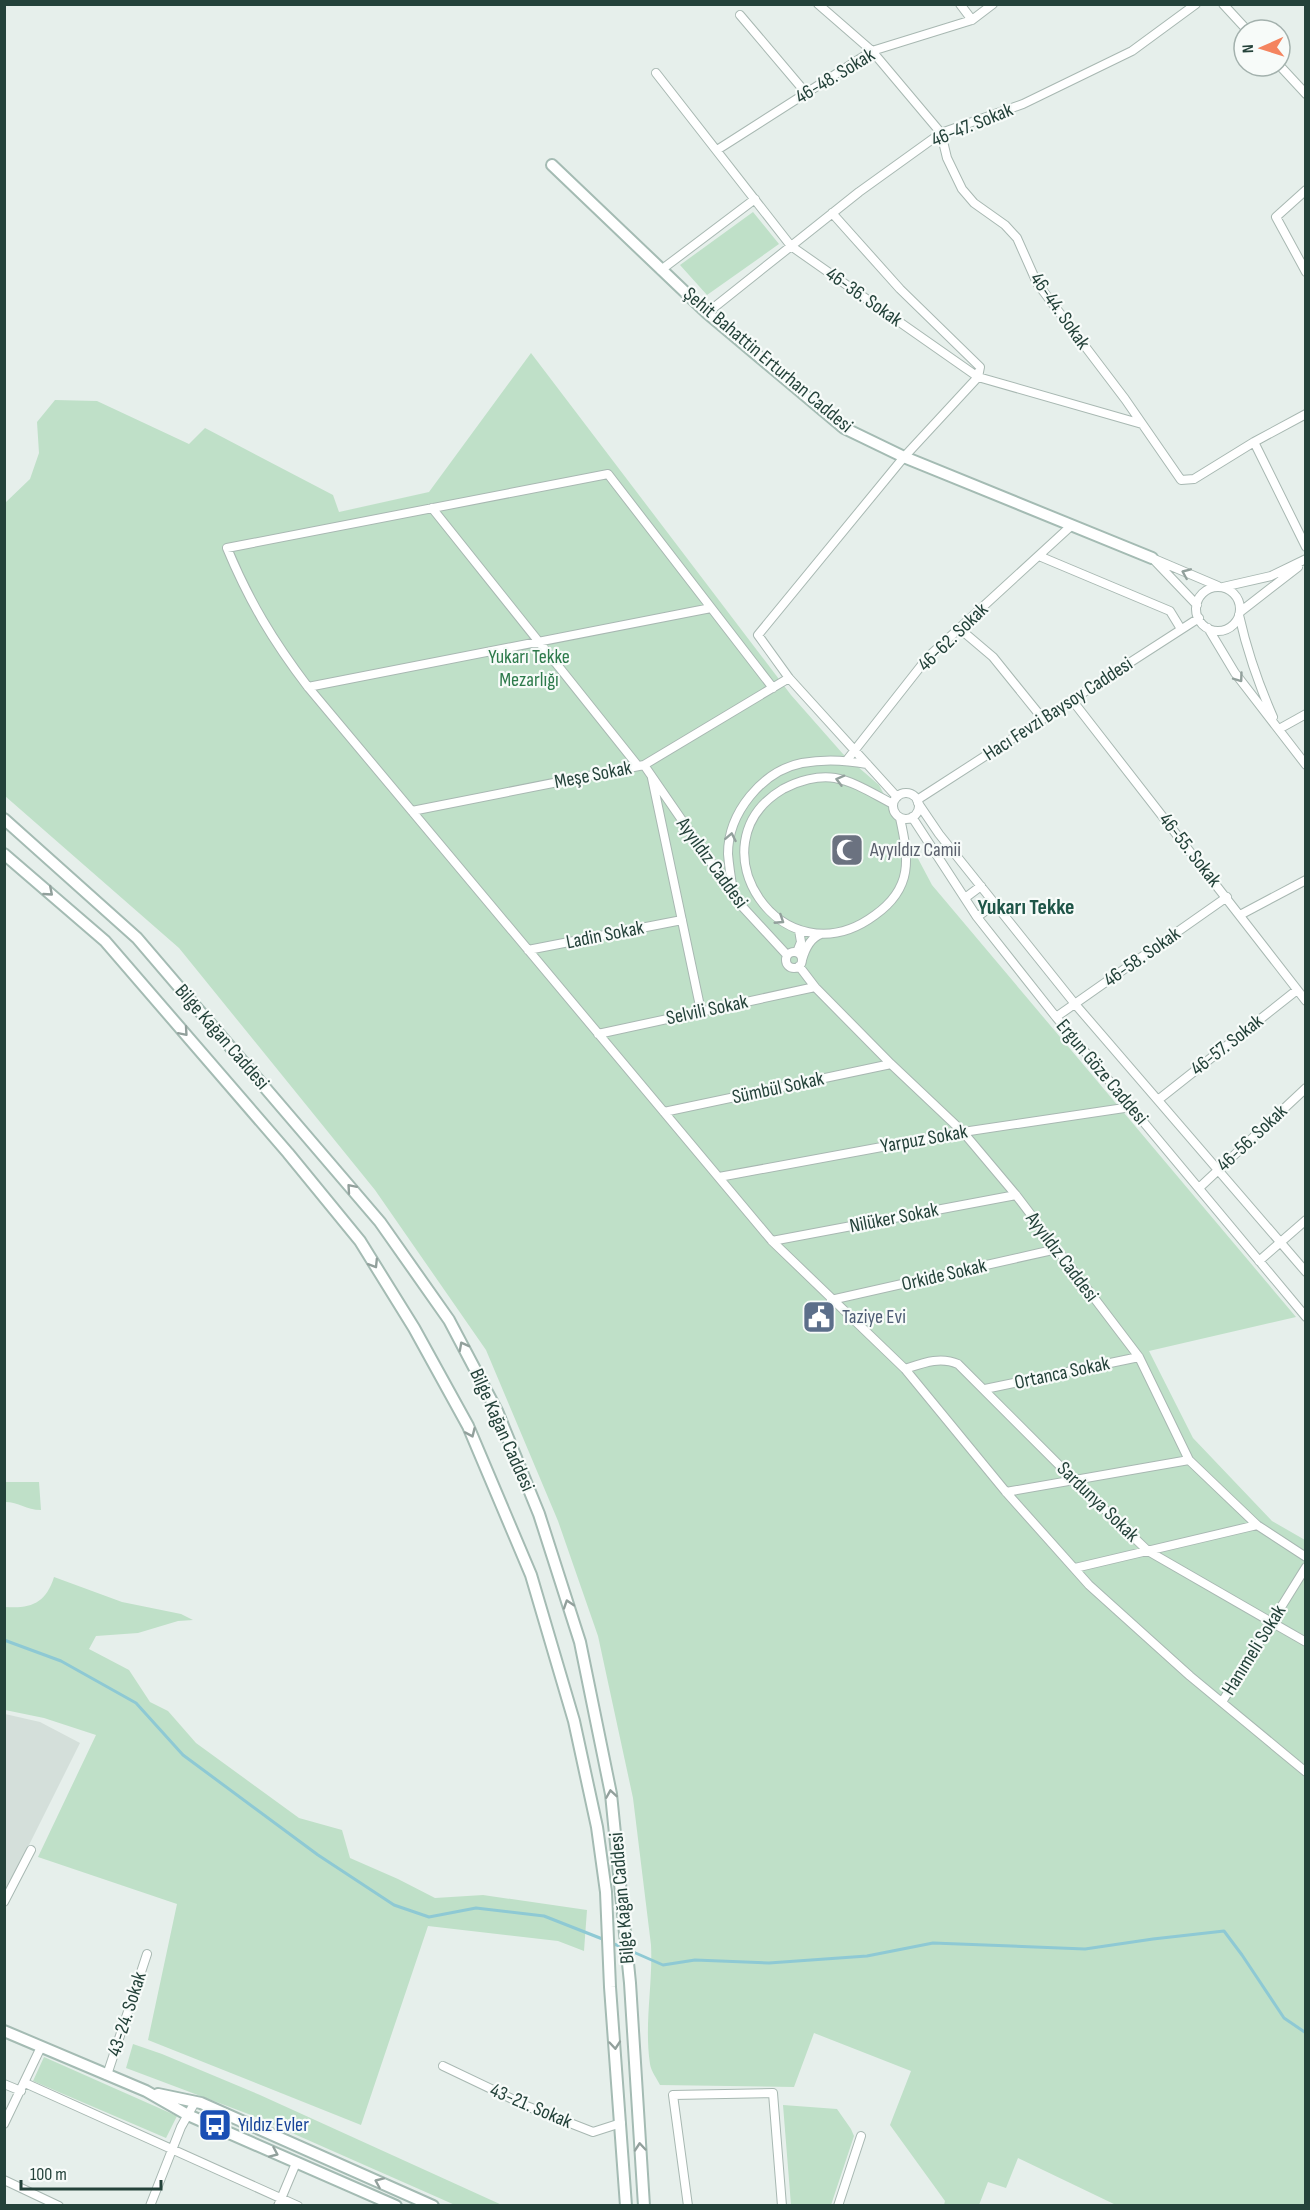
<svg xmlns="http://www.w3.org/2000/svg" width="1310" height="2210" viewBox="0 0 1310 2210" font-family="'Sofia Sans Condensed',sans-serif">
<rect width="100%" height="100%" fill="#e6efeb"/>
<path fill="#d4dfda" d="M 5,1714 L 40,1722 L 80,1743 L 5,1893 Z"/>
<path fill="#bfe0c8" d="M 753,212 L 779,244 L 707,295 L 680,265 Z
M 531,353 L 791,695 L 843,754 L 879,785 L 932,885 L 1296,1317 L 1149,1351 L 1193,1438 L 1272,1521 L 1305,1540 L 1305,2205 L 1116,2205 L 1018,2158 L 1006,2188 L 988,2182 L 979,2205 L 944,2205 L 945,2201 L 890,2125 L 911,2071 L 814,2033 L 794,2087 L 660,2085 C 657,2079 651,2071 650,2064 C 644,2024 653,1984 651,1945 L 633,1798 L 598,1636 L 558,1521 L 486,1350 L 375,1190 L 179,948 L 5,796 L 5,503 L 30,479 L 39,453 L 37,422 L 55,400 L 97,401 L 189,444 L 205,428 L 333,495 L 339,512 L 429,492 Z
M 5,1482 L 39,1482 L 41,1510 C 26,1510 19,1502 5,1502 Z
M 54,1577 L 122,1602 L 181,1614 L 193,1620 L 178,1621 L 138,1633 L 96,1636 L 89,1649 L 129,1670 L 150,1702 L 168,1711 L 196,1743 L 299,1818 L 342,1830 L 350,1858 L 398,1879 L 435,1898 L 483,1895 L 587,1910 L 584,1951 L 558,1941 L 428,1926 L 361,2125 L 148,2040 L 177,1904 L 38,1857 L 96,1735 L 44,1718 L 5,1710 L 5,1607 C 31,1609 46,1603 54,1577 Z
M 133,2044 L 162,2054 L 260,2095 L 502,2205 L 455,2205 L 251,2115 L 126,2068 Z
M 44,2057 L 177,2116 L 166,2138 L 33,2081 Z
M 783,2105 L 837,2109 L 851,2129 L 854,2136 L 831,2205 L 791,2205 Z"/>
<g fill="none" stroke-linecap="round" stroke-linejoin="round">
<path stroke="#8ec9d4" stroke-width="3" d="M 4,1640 L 61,1661 L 136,1703 L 183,1755 L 318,1855 L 394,1905 L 429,1917 L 476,1908 L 544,1916 L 605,1940
M 611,1943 L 625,1948
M 631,1951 L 663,1965 L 695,1960 L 769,1963 L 867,1956 L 933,1943 L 1085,1949 L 1153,1939 L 1224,1931 L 1242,1955 L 1284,2018 L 1306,2033"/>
<g stroke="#a8b8b2" stroke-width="10">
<path id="street" d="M 818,4 L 872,51 L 941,133 L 947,158 L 962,189 L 974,203 L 1005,225 L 1017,238 L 1037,283 L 1125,399 L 1181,480 L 1194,479 L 1254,442 L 1306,414
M 960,4 L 972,20
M 1223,4 L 1247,30
M 740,15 L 806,93
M 1280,66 L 1306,94
M 656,73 L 791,246 L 978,377 L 1142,424
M 717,150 L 872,51 L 972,20 L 993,4
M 1306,190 L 1276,217 L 1306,272
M 832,213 L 900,289 L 980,367 L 978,377 L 904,457 L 758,635 L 789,678 L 897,797
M 661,270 L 755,199
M 707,313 L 859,192 L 941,133 L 1023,104 L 1132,51 L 1196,4
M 1254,442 L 1306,547
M 432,508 L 638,766
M 1039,556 L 1170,611 L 1181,629
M 1152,558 L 1218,586
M 1155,561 L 1197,605
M 1223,587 L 1271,576 L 1306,559
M1196 609a22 22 0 1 1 44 0a22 22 0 1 1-44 0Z
M 1240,612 L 1298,567
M 1239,615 C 1247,651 1258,683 1273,717
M 1208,628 L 1235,673 L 1306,765
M 960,629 L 993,657 L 1043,719
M 308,687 L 711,608
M 773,688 L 608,474 L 227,548 C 249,601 273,641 308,687 L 772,1241 L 905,1369 L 1006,1492 L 1089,1585 L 1190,1676 L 1306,1772
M 1072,700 L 1306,1001
M 1279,729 L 1306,714
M 847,760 L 928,657 L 1072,525
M 644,765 L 739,903 L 787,955
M 652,778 L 701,1011
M893 806a13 13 0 1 1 26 0a13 13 0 1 1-26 0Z
M 917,800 L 1199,618
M 918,803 L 939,834 L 1075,1004 L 1306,1272
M 893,804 C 875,795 856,782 835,778 C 818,775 798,781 783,789 C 690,844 782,984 875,915 C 913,888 909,859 900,818
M 412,811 L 644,765 L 789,678
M 912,817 L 977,917 L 1056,1017 L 1306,1317
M 733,891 C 731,879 729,866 728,854 C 728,813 762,771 802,763 C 823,759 846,760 867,764
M 965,898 L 981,886
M 1240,915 L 1306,880
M 977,917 L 995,904
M 528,950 L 682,920
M786 960a8 8 0 1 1 16 0a8 8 0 1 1-16 0Z
M 797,952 L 801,942 L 799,930
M 802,960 C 805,949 810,938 821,934
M 799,966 L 815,987 L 891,1064 L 963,1132 L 1016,1195 L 1139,1357 L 1189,1460 L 1257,1525 L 1306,1557
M 1056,1017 L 1227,897
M 598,1034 L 815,987
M 1158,1100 L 1297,990
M 664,1112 L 891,1064
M 719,1177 L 963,1132 L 1131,1107
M 1199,1188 L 1306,1088
M 772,1241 L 1016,1195
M 1259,1261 L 1306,1220
M 831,1300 L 1057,1249
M 905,1369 C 923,1363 940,1356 958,1364 L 1075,1481 L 1148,1551 L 1306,1642
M 985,1389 L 1139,1357
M 1006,1492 L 1189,1460
M 1075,1568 L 1257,1525
M 1222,1702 L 1306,1567
M 4,1902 L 31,1850
M 443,2066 L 529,2107 L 593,2132 L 621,2123
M 107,2075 L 147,1954
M 25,2083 L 298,2206
M 4,2084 L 21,2091
M 4,2124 L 41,2047
M 4,2180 L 59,2206
M 150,2206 L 181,2127 L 195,2102
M 278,2206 L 296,2163
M 688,2206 L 673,2095 L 773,2093 L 782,2206
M 838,2206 L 861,2136"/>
</g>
<g stroke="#a4bbb3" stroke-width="14">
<path id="secondary" d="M 552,165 L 707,313 L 844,428 L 904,457 L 1152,558
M 4,819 L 137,938 L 380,1222 L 449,1320 L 497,1411 L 539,1514 L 580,1642 L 611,1794 L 630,1983 L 644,2206
M 4,854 L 105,941 L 288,1153 L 360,1241 L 414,1328 L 468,1426 L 531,1575 L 574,1721 L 597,1827 L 606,1892 L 610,1987 L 626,2206
M 4,2031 L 146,2091 L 188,2115 L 396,2206
M 158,2094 L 201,2103 L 433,2206"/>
</g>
<use href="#street" stroke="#fff" stroke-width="8"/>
<use href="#secondary" stroke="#fff" stroke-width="10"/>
</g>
<defs><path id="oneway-chevron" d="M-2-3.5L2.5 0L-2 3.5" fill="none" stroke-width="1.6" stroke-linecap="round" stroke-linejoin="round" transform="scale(1.5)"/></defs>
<g stroke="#92a09c">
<use href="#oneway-chevron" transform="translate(1186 573) rotate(-157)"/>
<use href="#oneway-chevron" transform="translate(1239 678) rotate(54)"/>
<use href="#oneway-chevron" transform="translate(840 780) rotate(-165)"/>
<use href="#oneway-chevron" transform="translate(731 837) rotate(-79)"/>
<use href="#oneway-chevron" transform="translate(49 892) rotate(41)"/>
<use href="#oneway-chevron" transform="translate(780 920) rotate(33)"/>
<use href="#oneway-chevron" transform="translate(184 1032) rotate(49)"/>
<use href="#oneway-chevron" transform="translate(351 1188) rotate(-131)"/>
<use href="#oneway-chevron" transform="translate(374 1264) rotate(58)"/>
<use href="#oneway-chevron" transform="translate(463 1346) rotate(-118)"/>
<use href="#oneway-chevron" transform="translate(471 1433) rotate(66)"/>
<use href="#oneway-chevron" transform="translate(568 1604) rotate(-108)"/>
<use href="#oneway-chevron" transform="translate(611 1794) rotate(-99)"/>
<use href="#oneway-chevron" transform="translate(615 2045) rotate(85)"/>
<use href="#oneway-chevron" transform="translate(640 2147) rotate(-95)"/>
<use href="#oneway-chevron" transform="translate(274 2153) rotate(24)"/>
<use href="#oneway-chevron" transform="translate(379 2182) rotate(-156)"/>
</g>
<defs>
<g id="mosque-square" transform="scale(1.725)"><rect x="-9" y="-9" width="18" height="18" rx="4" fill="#6b7280" stroke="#f7fbf9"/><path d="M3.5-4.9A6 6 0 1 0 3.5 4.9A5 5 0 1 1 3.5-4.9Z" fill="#fff"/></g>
<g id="civic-square" transform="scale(1.725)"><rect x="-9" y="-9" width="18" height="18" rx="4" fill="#5c6f8a" stroke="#f7fbf9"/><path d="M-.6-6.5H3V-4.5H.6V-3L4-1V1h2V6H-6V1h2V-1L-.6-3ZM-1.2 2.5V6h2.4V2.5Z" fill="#fff"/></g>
<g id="bus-square" transform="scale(1.725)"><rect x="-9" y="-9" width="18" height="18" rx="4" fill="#1a4fb4" stroke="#f7fbf9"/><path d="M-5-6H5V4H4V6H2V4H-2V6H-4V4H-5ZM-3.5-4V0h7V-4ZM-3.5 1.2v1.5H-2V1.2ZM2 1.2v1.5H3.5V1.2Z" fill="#fff"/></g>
</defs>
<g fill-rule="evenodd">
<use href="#mosque-square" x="847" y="850"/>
<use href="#civic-square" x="819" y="1317"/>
<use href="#bus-square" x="215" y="2125"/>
</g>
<g text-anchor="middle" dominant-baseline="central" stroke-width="4.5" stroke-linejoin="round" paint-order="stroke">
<g font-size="20" fill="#24423a" stroke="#f7fbf9">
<text transform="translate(835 76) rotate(-31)">46-48. Sokak</text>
<text transform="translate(972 125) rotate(-22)">46-47. Sokak</text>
<text transform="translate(864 297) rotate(35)">46-36. Sokak</text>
<text transform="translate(1060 311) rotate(55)">46-44. Sokak</text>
<text transform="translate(768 360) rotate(40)">Şehit Bahattin Erturhan Caddesi</text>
<text transform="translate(953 637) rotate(-44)">46-62. Sokak</text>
<text transform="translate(1058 709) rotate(-33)">Hacı Fevzi Baysoy Caddesi</text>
<text transform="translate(593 775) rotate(-11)">Meşe Sokak</text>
<text transform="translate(1190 850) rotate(52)">46-55. Sokak</text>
<text transform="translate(712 863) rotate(54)">Ayyıldız Caddesi</text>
<text transform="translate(605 935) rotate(-11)">Ladin Sokak</text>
<text transform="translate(1142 957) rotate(-35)">46-58. Sokak</text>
<text transform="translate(707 1010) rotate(-12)">Selvili Sokak</text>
<text transform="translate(222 1037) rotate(49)">Bilge Kağan Caddesi</text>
<text transform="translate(1227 1045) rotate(-38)">46-57. Sokak</text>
<text transform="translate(1102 1072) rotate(50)">Ergun Göze Caddesi</text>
<text transform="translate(778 1088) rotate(-12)">Sümbül Sokak</text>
<text transform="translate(1252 1138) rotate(-43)">46-56. Sokak</text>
<text transform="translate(924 1139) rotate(-10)">Yarpuz Sokak</text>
<text transform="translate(894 1218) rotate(-11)">Nilüker Sokak</text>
<text transform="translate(1062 1257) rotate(53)">Ayyıldız Caddesi</text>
<text transform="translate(944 1275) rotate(-13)">Orkide Sokak</text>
<text transform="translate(1062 1373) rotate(-12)">Ortanca Sokak</text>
<text transform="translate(502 1430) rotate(66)">Bilge Kağan Caddesi</text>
<text transform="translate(1098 1502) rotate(44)">Sardunya Sokak</text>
<text transform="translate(1254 1650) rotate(-58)">Hanımeli Sokak</text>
<text transform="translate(622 1898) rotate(-95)">Bilge Kağan Caddesi</text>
<text transform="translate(127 2014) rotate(-72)">43-24. Sokak</text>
<text transform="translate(531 2106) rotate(23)">43-21. Sokak</text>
</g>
<g font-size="20" fill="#2d7a4b" stroke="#f7fbf9">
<text x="529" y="657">Yukarı Tekke<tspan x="529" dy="23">Mezarlığı</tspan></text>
</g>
<g font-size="20" fill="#5b616d" stroke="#f7fbf9" text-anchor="start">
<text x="870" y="850">Ayyıldız Camii</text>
</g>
<g font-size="20" fill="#4e5e75" stroke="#f7fbf9" text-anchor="start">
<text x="842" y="1317">Taziye Evi</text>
</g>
<g font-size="20" fill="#164399" stroke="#f7fbf9" text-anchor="start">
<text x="238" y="2125">Yıldız Evler</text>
</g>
<g font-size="22" font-weight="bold" fill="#1f5548" stroke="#f7fbf9">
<text x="1026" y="907">Yukarı Tekke</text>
</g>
</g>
<rect width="1310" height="2210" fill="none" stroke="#24423a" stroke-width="12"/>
<g transform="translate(1262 48) rotate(267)"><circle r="28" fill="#f7fbf9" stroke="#a3b1ad" stroke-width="1.5"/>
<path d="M0-4.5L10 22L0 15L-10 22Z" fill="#f4845f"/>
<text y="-9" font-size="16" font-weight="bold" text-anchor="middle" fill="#24423a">N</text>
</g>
<path d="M21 2180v9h140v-9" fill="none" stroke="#24423a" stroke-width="3"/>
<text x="30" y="2180" font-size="18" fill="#24423a" stroke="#f7fbf9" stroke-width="4.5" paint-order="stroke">100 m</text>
</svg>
